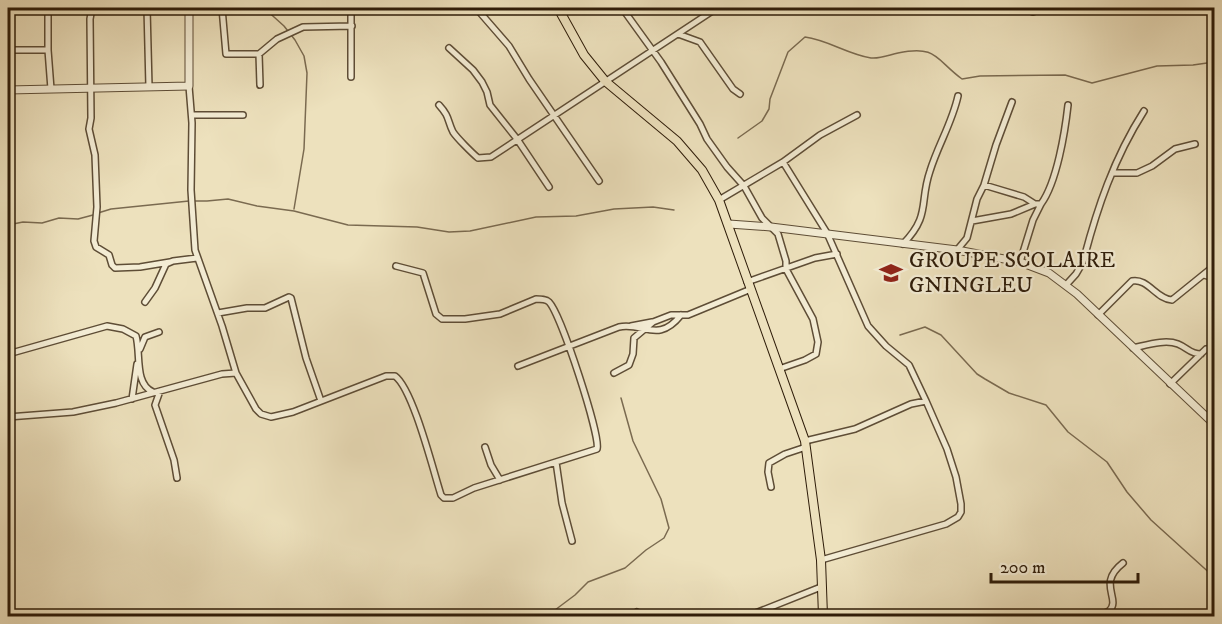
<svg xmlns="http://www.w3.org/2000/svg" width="1222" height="624" viewBox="0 0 1222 624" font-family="'IM FELL DW Pica',serif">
<rect width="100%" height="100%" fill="#ede1bd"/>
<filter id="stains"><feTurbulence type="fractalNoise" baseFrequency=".00333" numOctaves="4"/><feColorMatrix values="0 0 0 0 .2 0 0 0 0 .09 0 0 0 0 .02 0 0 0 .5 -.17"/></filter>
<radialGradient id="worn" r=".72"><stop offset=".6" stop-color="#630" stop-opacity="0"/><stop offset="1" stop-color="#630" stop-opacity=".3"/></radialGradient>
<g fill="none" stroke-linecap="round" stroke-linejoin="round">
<path stroke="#7a6a50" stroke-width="1.5" d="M 264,8 L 284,26 L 295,40 L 304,56 L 307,73 L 304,149 L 294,209
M 738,138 L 762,121 L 769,109 L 770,99 L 788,52 L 805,37 C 828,40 847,54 871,58 C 880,59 889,55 898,53 C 937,45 935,59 962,79 L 980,76 L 1065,75 L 1092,83 L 1157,66 L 1193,65 L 1214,62
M 98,213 L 111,209 L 189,201 L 207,201 L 228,199 L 257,206 L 294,211 L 348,225 L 417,227 L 449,232 L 470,231 L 536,217 L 576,216 L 614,209 L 653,207 L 674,210
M 8,225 L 23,222 L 42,223 L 59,218 L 78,219 L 93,215
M 900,335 L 925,327 L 941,335 L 977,374 L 985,379 L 1009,393 L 1046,405 L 1068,432 L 1107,462 L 1127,492 L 1151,520 L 1214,577
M 547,616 L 575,595 L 588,582 L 625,568 L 646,550 L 664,538 L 669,528 L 661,499 L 633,441 L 621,398"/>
<g stroke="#5e4d36" stroke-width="8">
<path id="minor" d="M 48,8 L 48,50
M 92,8 L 90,19 L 91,118 L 89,129 L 95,155 L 97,207 L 94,241 L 96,247 L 109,255 L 112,265 L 115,268 L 140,267 L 170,262
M 147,8 L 149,87
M 222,8 L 226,54 L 259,54
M 476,8 L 509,46 L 529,79 L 599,181
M 622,8 L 661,62 L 700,124 L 707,139 L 727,167 L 744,186 L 762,218 L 778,234 L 786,261 L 786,269 L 813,319 L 818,342 L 816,354 L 805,360 L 779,369
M 1024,8 L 1033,12 L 1044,8
M 678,34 L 700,42 L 733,89 L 740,94
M 449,48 L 473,70 L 482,82 L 487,92 L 490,105 L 517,139 L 549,187
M 8,50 L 48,50 L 51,89
M 351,77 L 351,8
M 260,85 L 259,54 L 277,39 L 303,27 L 352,26
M 189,86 L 192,123 L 191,190 L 195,250 L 222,326 L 236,373
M 439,105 C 450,117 447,120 453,132 C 457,138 472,153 478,158 L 491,157 L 717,8
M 192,115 L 243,115
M 783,162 L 827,233 L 868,326 L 886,346 L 909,365 L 926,401 L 947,449 L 956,477 L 961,504 L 961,512 L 958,517 L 946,524 L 821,560
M 1112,173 L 1137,173 L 1152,166 L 1175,149 L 1195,144
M 984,185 L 996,145 L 1012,102
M 719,200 L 783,162 L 820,135 L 857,115
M 972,221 L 1011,214 L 1035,204
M 903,244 C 931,215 919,203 930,171 C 938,145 952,123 958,96
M 957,250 L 967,238 L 977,199 L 984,185 L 1024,197 L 1035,204 L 1041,204 C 1057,182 1065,132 1068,105
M 1020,262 L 1033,220 L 1041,204
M 1204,275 L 1214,278
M 747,282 L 815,258 L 837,254
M 1066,285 L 1076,274 L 1083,262 C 1097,208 1114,158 1144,111
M 145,302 L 155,288 L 166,264 L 173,261 L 197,258
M 218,313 L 247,308 L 265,308 L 289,297 L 291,298 L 306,358 L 321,401
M 1098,315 L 1132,281 C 1148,278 1156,299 1172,300 L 1214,266
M 631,326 L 652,322
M 1133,348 C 1147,345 1165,339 1178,344 C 1188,348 1190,354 1201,354
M 140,349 L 145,337 L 159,332
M 8,354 L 107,326 L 123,329 L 136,336 C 141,354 134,384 153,392
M 518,366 L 619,327 C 644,322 658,344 681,315
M 614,373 L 629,365 L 633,354 L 634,338 L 653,322 L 671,315 L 688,315 L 751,289
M 1170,384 L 1206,349 L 1214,348
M 160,391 L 155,405 L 174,460 L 177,478
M 132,399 L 137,364
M 8,417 L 73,412 L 116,403 L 222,374 L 236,373 L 256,409 L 261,414 L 271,417 L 293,412 L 386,376 L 395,376 C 413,389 433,470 441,495 L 444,498 L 453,498 L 474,488 L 597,449 C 601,437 561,314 549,302 C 546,299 541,299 536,299 L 500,314 L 465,319 L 442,319 L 436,314 L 423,273 L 396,266
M 805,441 L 855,429 L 911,404 L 926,401
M 485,447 L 491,465 L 500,480
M 556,462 L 562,503 L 572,541
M 771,487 L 768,472 L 769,463 L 785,454 L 806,447
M 637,612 L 644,616
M 748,616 L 821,587
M 1076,616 C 1085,611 1100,618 1109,611 C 1122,599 1096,584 1123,563"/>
</g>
<g stroke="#5e4d36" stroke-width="9">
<path id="tertiary" d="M 8,90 L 189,86 L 189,8
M 729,224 L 771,227 L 957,250 L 1020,262 L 1049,273 L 1077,294 L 1214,424"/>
</g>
<g stroke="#2e1c09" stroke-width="10">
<path id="primary" d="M 558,8 L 584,55 L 605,81 L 677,141 L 702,170 L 719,200 L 805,441 L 821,560 L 823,616"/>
</g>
<use href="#minor" stroke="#f3ecd4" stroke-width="5"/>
<use href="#tertiary" stroke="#f3ecd4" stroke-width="7"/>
<use href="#primary" stroke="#ede1bd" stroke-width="8"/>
</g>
<defs>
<g id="school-bare" transform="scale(1.8)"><path d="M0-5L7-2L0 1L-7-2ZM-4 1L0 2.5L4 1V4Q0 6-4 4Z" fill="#8f2418" stroke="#f3ecd4" stroke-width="2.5" paint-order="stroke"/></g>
</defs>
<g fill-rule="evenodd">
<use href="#school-bare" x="891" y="273"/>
</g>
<g text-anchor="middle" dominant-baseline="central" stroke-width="4.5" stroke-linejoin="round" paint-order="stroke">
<g font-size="22" fill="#2e1c09" stroke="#f3ecd4" text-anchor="start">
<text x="909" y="260">GROUPE SCOLAIRE<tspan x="909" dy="25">GNINGLEU</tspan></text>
</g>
</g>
<rect width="1222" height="624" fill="none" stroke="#ede1bd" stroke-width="30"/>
<rect x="9" y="9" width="1204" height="606" fill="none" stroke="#2e1c09" stroke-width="3"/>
<rect x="15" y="15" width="1192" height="594" fill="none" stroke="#2e1c09" stroke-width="1.5"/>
<path d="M991 573v9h147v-9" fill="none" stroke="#2e1c09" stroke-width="3"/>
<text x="1000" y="573" font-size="18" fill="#2e1c09" stroke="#f3ecd4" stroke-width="4.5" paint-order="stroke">200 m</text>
<rect width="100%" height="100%" filter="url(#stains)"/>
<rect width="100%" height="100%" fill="url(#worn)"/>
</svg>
